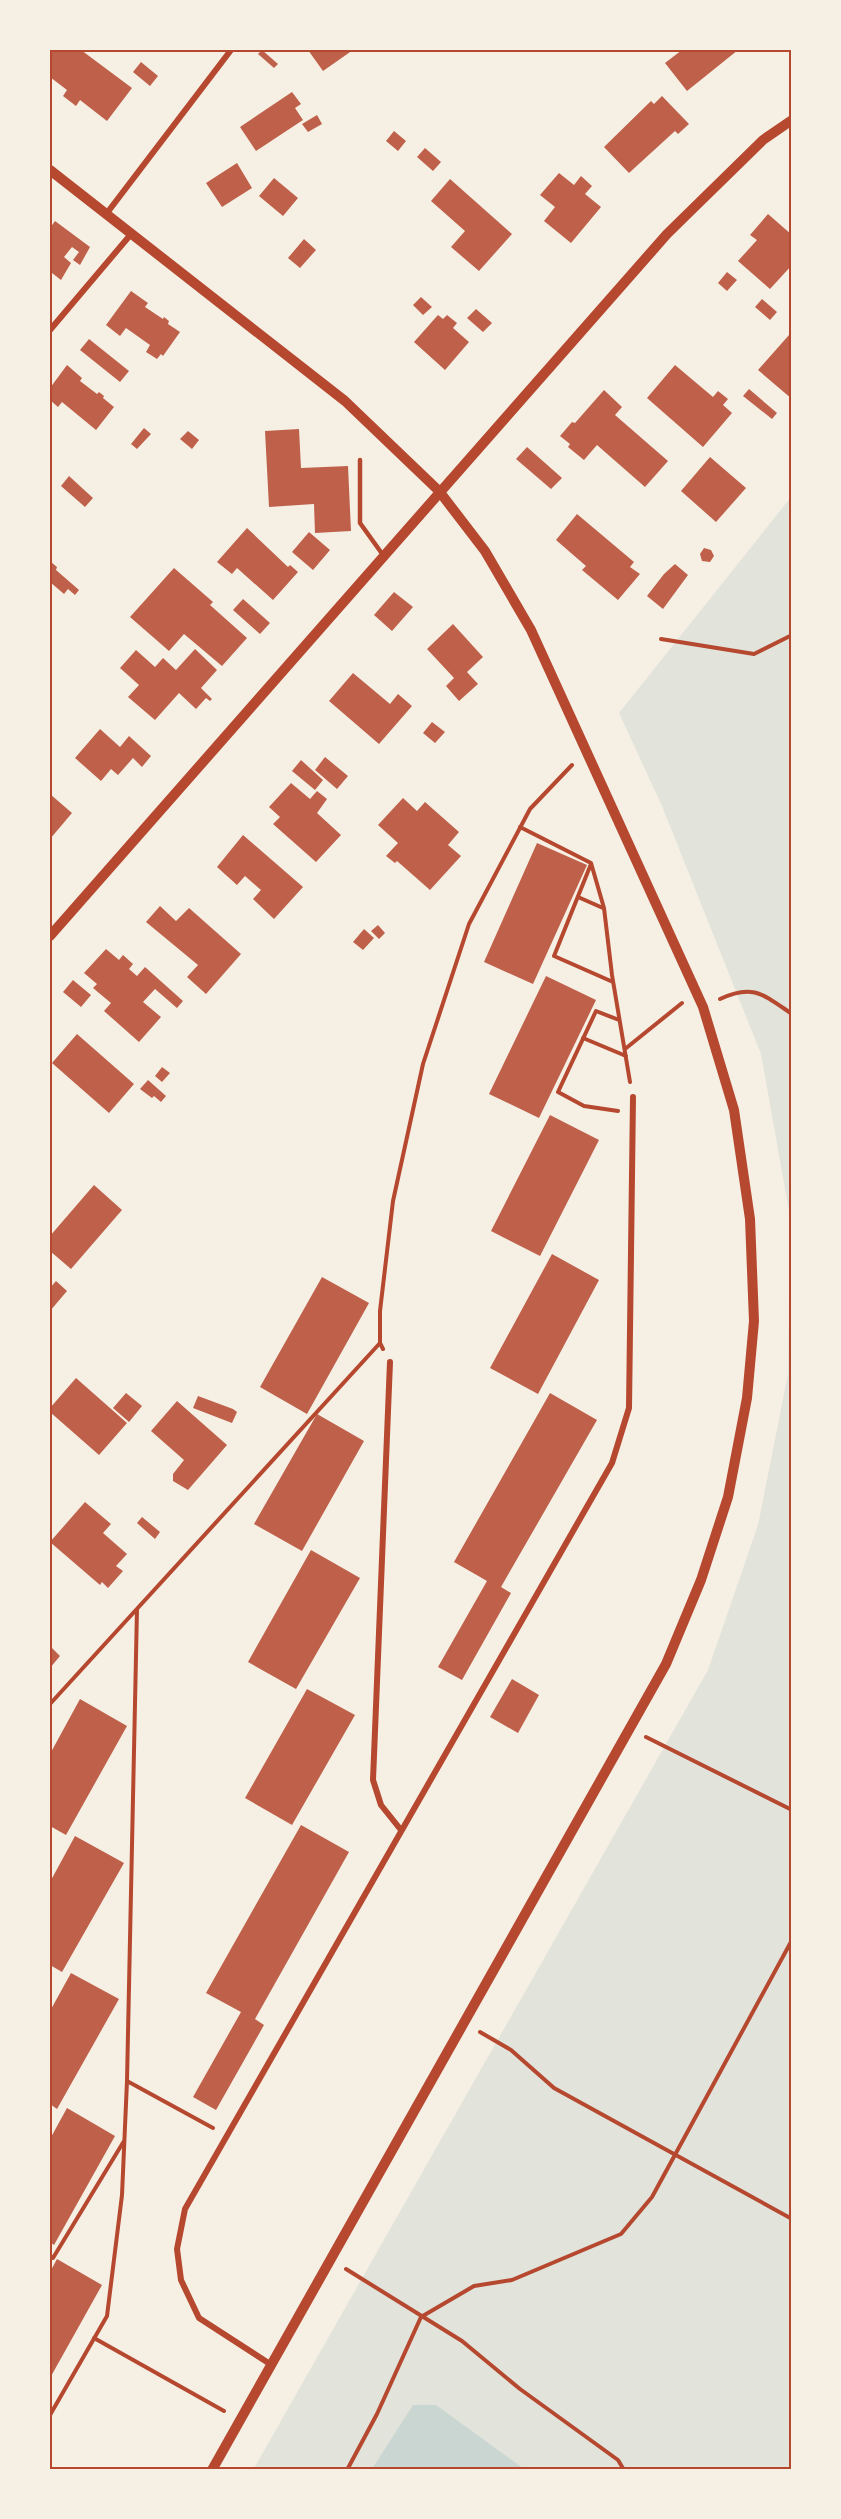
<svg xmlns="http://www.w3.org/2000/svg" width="841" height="2519" viewBox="0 0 841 2519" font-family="Roboto,sans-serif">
<rect width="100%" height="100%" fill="#f6efe4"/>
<path fill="#e2e4dc" d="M 791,497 L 791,2469 L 253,2470 L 708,1670 L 758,1525 L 788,1374 L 790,1217 L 761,1054 L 662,806 L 619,713 Z"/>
<path fill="#c9d6d2" d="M 413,2405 L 436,2405 L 524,2469 L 372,2469 Z"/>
<path fill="#bf614a" d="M 50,50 L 81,50 L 132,88 L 107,121 L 80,100 L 76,106 L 63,96 L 67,90 L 50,77 Z
M 262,50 L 278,64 L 274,68 L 258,54 Z
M 308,50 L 353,50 L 323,71 Z
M 682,50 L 738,50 L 687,91 L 665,63 Z
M 141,62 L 158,76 L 150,86 L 133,72 Z
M 292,92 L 301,104 L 295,108 L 303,120 L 256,151 L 240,127 Z
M 662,96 L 689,124 L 678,134 L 675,131 L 629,173 L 604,147 L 651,101 L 654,104 Z
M 317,115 L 322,124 L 308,132 L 302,124 Z
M 394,131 L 406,141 L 398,151 L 386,141 Z
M 425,148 L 441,162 L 433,171 L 417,157 Z
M 237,163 L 252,188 L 222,207 L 206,183 Z
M 559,173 L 574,185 L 581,176 L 592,186 L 585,194 L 601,207 L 571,243 L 544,221 L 555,207 L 540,195 Z
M 274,178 L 298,198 L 283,216 L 259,196 Z
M 450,179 L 512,234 L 479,271 L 451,247 L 465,231 L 431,201 Z
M 768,214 L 792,235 L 792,265 L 770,289 L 738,261 L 757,240 L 750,235 Z
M 55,221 L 90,247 L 80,265 L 73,260 L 79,252 L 72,247 L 64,257 L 71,263 L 61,280 L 52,273 L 50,276 L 50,228 Z
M 304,239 L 316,250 L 300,268 L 288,258 Z
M 727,272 L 737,280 L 727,291 L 718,283 Z
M 131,291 L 148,303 L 145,307 L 163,319 L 164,317 L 169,321 L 168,324 L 180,332 L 163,356 L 161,354 L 157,359 L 146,352 L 150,345 L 126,328 L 120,336 L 106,325 Z
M 421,297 L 432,307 L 423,315 L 413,305 Z
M 762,299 L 777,312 L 770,320 L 755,307 Z
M 476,309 L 492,323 L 483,332 L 467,318 Z
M 438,315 L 443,319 L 447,315 L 457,323 L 453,328 L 469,342 L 445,370 L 414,342 Z
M 789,335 L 792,337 L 792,399 L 758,370 Z
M 89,339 L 129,371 L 120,382 L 80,350 Z
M 67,365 L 82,378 L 80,381 L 97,394 L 99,392 L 104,396 L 103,398 L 114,407 L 96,430 L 62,402 L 58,407 L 50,400 L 50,388 Z
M 675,365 L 713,397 L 718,391 L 728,399 L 723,405 L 732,413 L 703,447 L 647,398 Z
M 749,389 L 777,413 L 772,419 L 743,396 Z
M 604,390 L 622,407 L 615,415 L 668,461 L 645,487 L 597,445 L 584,460 L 568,447 L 570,444 L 560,436 L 572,422 L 575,423 Z
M 144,428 L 151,434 L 137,449 L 131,444 Z
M 299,429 L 301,468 L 348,466 L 351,531 L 315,533 L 314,504 L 269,507 L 265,431 Z
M 188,431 L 199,440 L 192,449 L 180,439 Z
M 527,447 L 562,478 L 551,489 L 516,459 Z
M 710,457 L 746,488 L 716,522 L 681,491 Z
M 69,476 L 93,498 L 85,507 L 61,486 Z
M 577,514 L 634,562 L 630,567 L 640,574 L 618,600 L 582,570 L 586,566 L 556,540 Z
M 247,528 L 288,567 L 290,565 L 298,572 L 273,600 L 237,568 L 232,574 L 217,562 Z
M 309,532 L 330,550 L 313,570 L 292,552 Z
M 704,548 L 711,550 L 714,556 L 710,562 L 702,561 L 700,554 Z
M 51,562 L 57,567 L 56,570 L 79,590 L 75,595 L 68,589 L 64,594 L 50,582 Z
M 675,564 L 688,575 L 663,609 L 647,596 L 664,574 Z
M 174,568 L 213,602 L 210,605 L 247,638 L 222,666 L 184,634 L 169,651 L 130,617 Z
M 394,592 L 413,607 L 392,631 L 374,615 Z
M 243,599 L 270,623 L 260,634 L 233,610 Z
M 453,624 L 483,657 L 467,672 L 478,684 L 459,701 L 446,686 L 454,678 L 427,649 Z
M 195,649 L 217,670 L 201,688 L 212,699 L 210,701 L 206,698 L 196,709 L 179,693 L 155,720 L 128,697 L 139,685 L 120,668 L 136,650 L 155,667 L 163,658 L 176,670 Z
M 353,673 L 390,704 L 398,694 L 412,706 L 379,744 L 329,701 Z
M 432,722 L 445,732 L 435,743 L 423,733 Z
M 100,729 L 120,747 L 129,736 L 151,756 L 142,767 L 133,758 L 118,775 L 111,769 L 101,781 L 75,758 Z
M 325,757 L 348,776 L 337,789 L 315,770 Z
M 301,760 L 323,780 L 315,790 L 292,771 Z
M 291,783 L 310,799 L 317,791 L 327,799 L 317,813 L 341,835 L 316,862 L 273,824 L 280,817 L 269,807 Z
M 50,794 L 72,813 L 50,839 Z
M 403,798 L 417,811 L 425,802 L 459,832 L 448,845 L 461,856 L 430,890 L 397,861 L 395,863 L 386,856 L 398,843 L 378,825 Z
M 243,835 L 303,887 L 274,919 L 253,899 L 261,890 L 245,876 L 237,885 L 217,867 Z
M 537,843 L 587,865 L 533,984 L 484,962 Z
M 160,906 L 176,921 L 189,908 L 241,954 L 206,994 L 187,977 L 198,965 L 146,922 Z
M 378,925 L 385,933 L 379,939 L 371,931 Z
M 364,929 L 374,938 L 363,950 L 353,942 Z
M 106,949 L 119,960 L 123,955 L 133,964 L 129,969 L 137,976 L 145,967 L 183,1001 L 177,1008 L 155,989 L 143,1002 L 161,1017 L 139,1042 L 104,1011 L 111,1003 L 93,988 L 97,984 L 84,973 Z
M 546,976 L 596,1000 L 539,1118 L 489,1094 Z
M 73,980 L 91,995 L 81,1007 L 63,992 Z
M 77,1034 L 134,1084 L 109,1113 L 52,1063 Z
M 162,1067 L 170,1073 L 162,1082 L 155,1076 Z
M 148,1080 L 166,1096 L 161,1102 L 154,1096 L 152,1098 L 140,1089 Z
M 550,1115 L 599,1140 L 540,1256 L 491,1231 Z
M 94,1185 L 122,1210 L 71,1269 L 50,1251 L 50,1236 Z
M 552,1254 L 599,1280 L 538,1394 L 490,1368 Z
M 322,1277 L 369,1303 L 307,1414 L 260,1387 Z
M 56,1281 L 67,1291 L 50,1311 L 50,1288 Z
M 76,1378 L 127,1423 L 99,1455 L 50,1412 L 50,1408 Z
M 126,1393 L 142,1406 L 129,1422 L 113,1408 Z
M 550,1393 L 597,1420 L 501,1587 L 511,1593 L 462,1680 L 438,1667 L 487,1581 L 454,1562 Z
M 198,1396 L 233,1409 L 237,1412 L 232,1423 L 193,1408 Z
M 177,1401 L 227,1445 L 188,1490 L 173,1481 L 173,1474 L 184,1460 L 151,1431 Z
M 317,1414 L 364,1441 L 302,1551 L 254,1524 Z
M 85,1502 L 111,1524 L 103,1533 L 127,1554 L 116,1566 L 123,1571 L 108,1588 L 102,1582 L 100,1585 L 50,1542 Z
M 142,1517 L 160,1532 L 155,1539 L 137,1523 Z
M 311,1550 L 360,1578 L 296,1689 L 248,1662 Z
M 50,1646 L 60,1656 L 50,1668 Z
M 512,1679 L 539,1695 L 518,1733 L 490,1717 Z
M 307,1689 L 355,1715 L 292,1825 L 245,1798 Z
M 80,1699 L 127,1726 L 66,1835 L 50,1826 L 50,1754 Z
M 301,1825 L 349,1852 L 255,2019 L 264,2025 L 216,2110 L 193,2097 L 241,2012 L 206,1993 Z
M 75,1836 L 124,1863 L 62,1972 L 50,1965 L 50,1882 Z
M 71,1973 L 119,1999 L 57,2109 L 50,2104 L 50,2011 Z
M 67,2108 L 115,2136 L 54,2245 L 50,2242 L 50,2139 Z
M 57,2259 L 102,2285 L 50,2378 L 50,2272 Z"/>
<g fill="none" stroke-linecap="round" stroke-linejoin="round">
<path stroke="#b5482f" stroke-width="4" d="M 661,639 L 754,654 L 792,635
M 520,827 L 591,863 L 604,908 L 612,975 L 630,1082
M 591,864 L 554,956 L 613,982
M 578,897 L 603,908
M 720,999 C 753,983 764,995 792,1014
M 583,1038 L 626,1056
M 625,1049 L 682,1003
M 618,1111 L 584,1106 L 558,1092 L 596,1011 L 619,1020
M 383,1349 L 380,1343 L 380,1311 L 393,1201 L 423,1064 L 469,924 L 530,809 L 572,765
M 50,1704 L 380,1343
M 646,1737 L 792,1810
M 480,2032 L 511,2050 L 554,2088 L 792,2219
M 127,2081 L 213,2128
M 50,2256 L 53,2258 L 124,2141
M 346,2269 L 462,2341 L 520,2389 L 618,2460 L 624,2470
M 94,2338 L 224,2411
M 50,2415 L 107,2316 L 122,2195 L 127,2081 L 137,1609
M 347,2470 L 377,2414 L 421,2317 L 474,2286 L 512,2280 L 621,2234 L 652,2197 L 792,1940"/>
<path stroke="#b5482f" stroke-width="4.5" d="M 360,460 L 360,523 L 383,555"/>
<path stroke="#b5482f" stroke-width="6" d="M 107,213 L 231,50
M 50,330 L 132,233
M 390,1362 L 373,1780 L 381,1805 L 401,1830
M 270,2364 L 199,2318 L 181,2280 L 177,2249 L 185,2209 L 612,1463 L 629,1408 L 633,1097"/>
<path stroke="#b5482f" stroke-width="10" d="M 50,170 L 345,401 L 439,491 L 485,551 L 531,630 L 703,1007 L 734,1110 L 750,1219 L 754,1321 L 747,1398 L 728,1497 L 701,1580 L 666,1664 L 212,2470
M 50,936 L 667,234 L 763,140 L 792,120"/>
</g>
<rect width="841" height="2519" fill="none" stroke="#f6efe4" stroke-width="102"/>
<rect x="51" y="51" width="739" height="2417" fill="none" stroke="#b5482f" stroke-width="2"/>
</svg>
